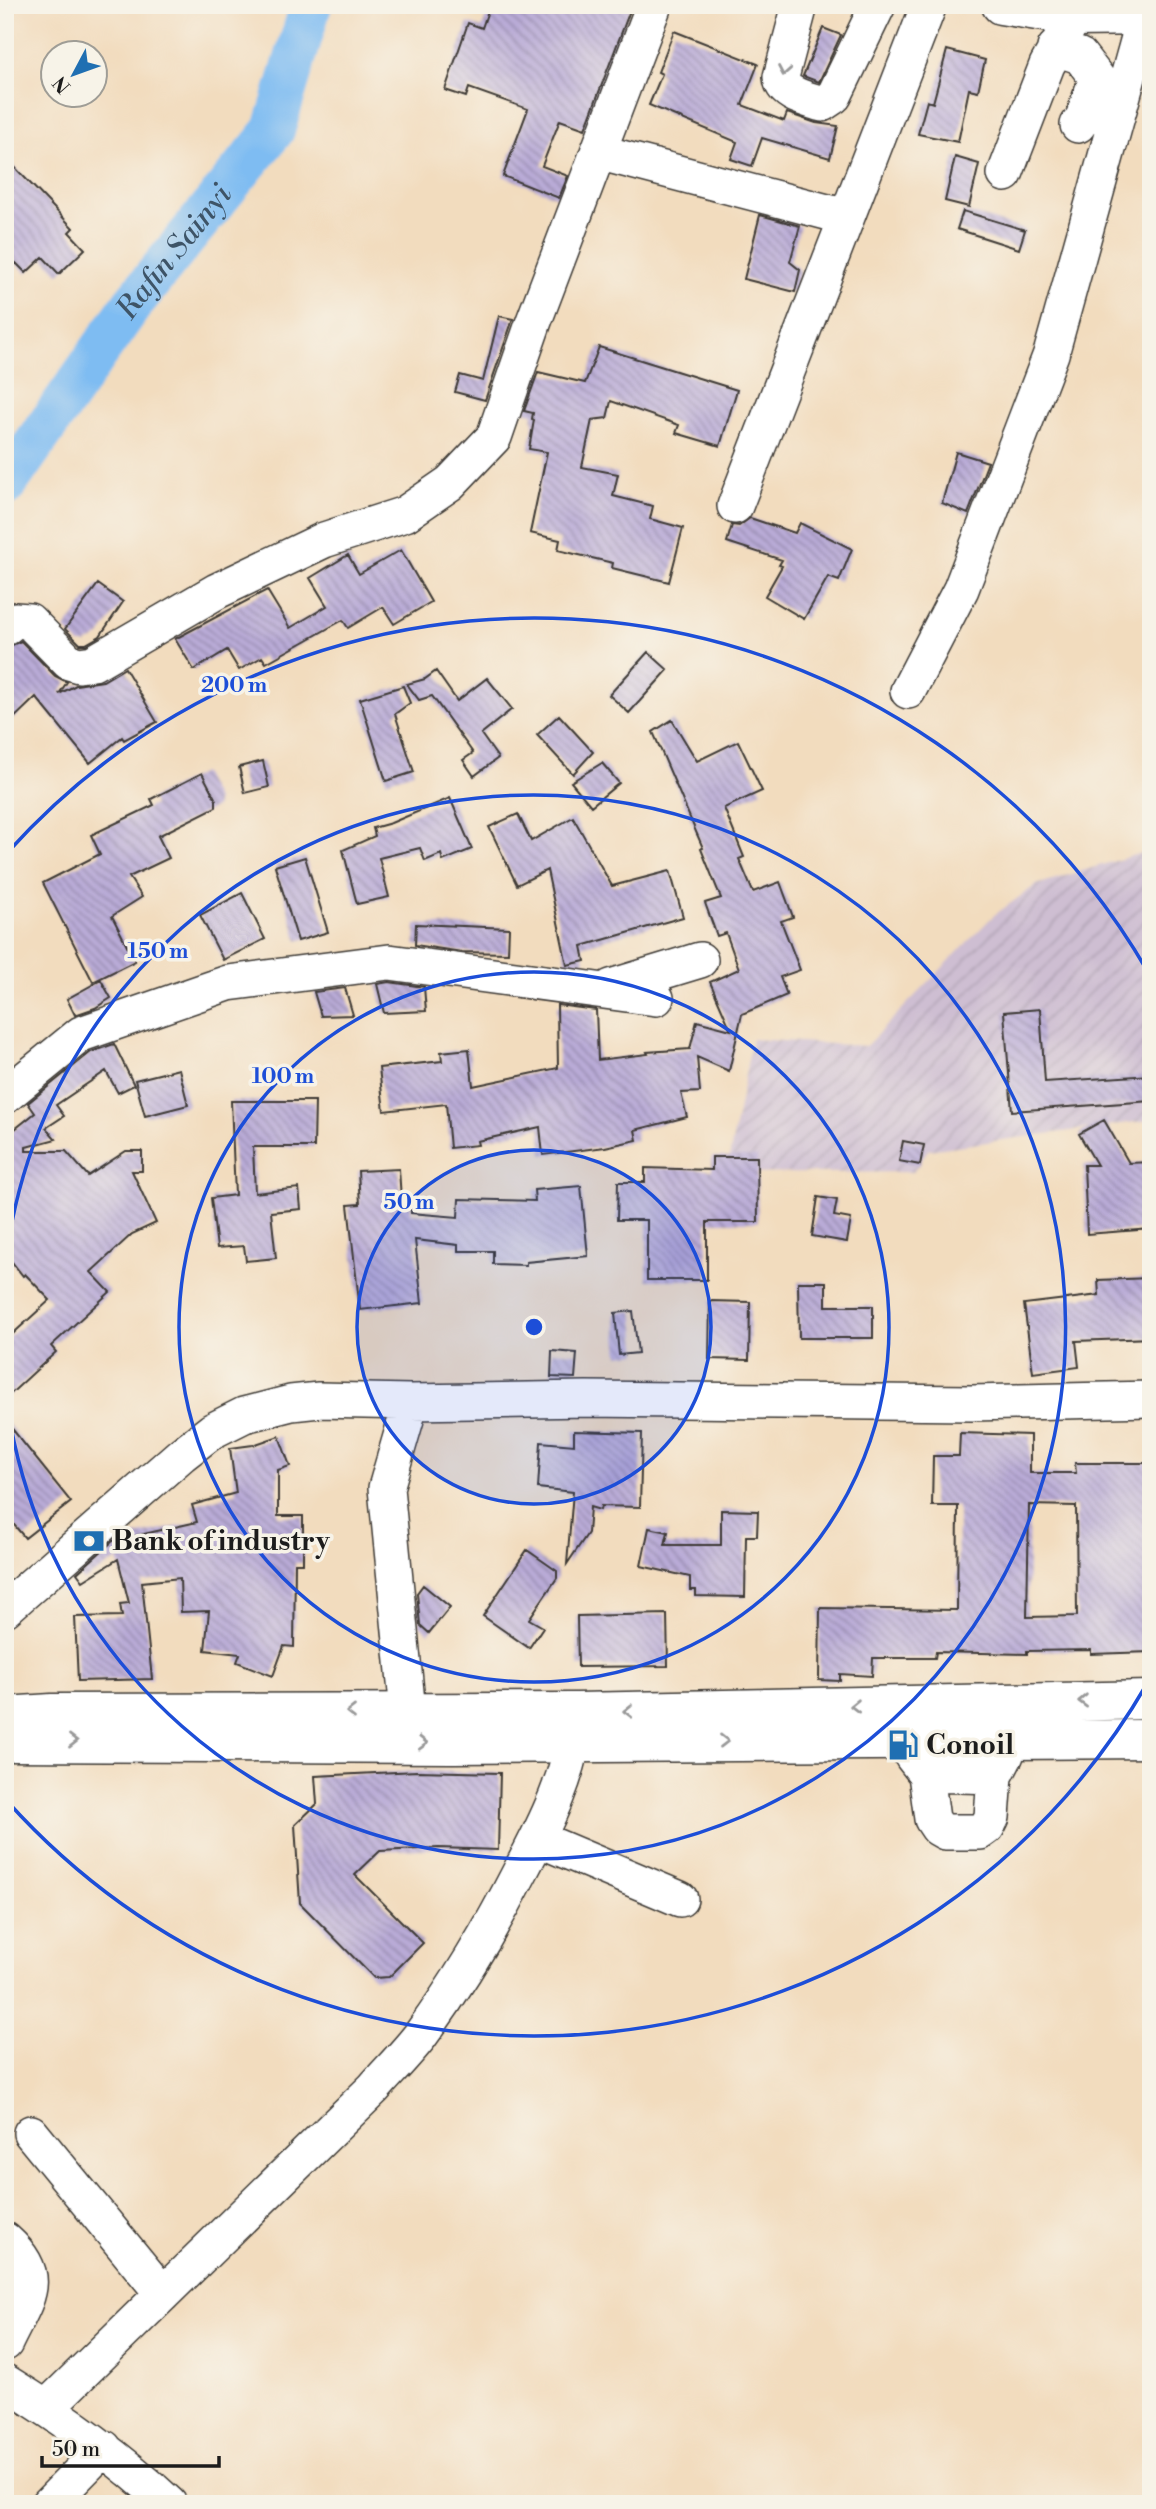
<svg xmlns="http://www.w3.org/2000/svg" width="1156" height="2509" viewBox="0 0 1156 2509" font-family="'Libre Bodoni',serif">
<defs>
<pattern id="industrial-furrows" width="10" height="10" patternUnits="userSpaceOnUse" patternTransform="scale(1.75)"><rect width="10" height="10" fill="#cebed2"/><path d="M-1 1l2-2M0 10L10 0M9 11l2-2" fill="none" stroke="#b0a3b4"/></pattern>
<pattern id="building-back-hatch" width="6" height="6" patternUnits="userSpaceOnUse" patternTransform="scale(1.75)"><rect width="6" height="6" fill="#b9abd7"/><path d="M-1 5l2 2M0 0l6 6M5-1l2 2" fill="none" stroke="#968aae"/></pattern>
</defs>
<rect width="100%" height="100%" fill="#f7f3e8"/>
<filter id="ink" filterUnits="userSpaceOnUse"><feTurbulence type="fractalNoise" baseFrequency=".0143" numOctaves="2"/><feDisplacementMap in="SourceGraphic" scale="14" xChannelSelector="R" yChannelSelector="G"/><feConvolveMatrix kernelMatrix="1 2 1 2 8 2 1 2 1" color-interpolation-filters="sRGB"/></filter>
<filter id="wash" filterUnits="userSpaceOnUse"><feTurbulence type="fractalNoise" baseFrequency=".00686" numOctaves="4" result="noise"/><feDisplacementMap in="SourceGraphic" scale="28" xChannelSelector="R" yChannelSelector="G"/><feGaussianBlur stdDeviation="1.57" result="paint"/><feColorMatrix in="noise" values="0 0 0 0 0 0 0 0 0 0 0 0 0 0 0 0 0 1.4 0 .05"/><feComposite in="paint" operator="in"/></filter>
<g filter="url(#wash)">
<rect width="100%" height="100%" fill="#f2dcbe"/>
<path fill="url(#industrial-furrows)" d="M 1151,850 L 1151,1120 L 928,1150 L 913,1172 L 726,1174 L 752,1039 L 866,1046 L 993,916 L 1036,885 Z"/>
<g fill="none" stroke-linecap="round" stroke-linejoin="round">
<path stroke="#7ebcf2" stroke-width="42" id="s1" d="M 5,486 L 133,303 L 274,130 L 311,5"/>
</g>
<g id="blocks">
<path fill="url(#building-back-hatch)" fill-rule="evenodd" d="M 490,5 L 632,5 L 585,129 L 560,120 L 542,166 L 568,176 L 559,198 L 503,176 L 528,109 L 469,88 L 466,97 L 445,90 L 468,23 L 482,28 Z
M 823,28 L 841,35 L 819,82 L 803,76 Z
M 674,31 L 758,64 L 742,105 L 784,121 L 787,113 L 816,123 L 838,126 L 830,158 L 762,138 L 752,166 L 731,159 L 737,142 L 649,105 L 662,74 L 658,72 Z
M 947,50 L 985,60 L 978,91 L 969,89 L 958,142 L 918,134 L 927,101 L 933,103 Z
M 5,157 L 73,228 L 69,232 L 85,249 L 59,274 L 43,257 L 26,273 L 16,263 L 5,273 Z
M 955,157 L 979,164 L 969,207 L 945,201 Z
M 963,211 L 1025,230 L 1019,249 L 957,229 Z
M 760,215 L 800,226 L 790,262 L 800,270 L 795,292 L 744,279 Z
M 499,316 L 513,319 L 485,400 L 455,392 L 460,375 L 483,381 Z
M 599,347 L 737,390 L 720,446 L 676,433 L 679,425 L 611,401 L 607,418 L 592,420 L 582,467 L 618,474 L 613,496 L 653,506 L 650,519 L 683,528 L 669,582 L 612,568 L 613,563 L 558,550 L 560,540 L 530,533 L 547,452 L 529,449 L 534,420 L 532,419 L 533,413 L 524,411 L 538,372 L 585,383 Z
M 956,452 L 988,462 L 968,514 L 942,503 Z
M 750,518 L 795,533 L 800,523 L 852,549 L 839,581 L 828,577 L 804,619 L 765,596 L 782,566 L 779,565 L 782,560 L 727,542 L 732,525 L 739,526 Z
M 401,550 L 431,602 L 394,624 L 383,607 L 348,628 L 343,620 L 266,663 L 262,657 L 239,670 L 227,650 L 194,670 L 175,639 L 267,590 L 290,628 L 327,606 L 310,578 L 348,555 L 359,574 Z
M 98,584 L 123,602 L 100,636 L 86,644 L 80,644 L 65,629 Z
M 21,641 L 55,676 L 67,682 L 59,694 L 76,685 L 103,681 L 125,668 L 157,722 L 124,740 L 122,737 L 90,763 L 36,697 L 5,727 L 5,648 Z
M 648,652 L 668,670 L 629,713 L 609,695 Z
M 436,671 L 457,701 L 487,678 L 512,709 L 481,734 L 498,758 L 474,776 L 463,760 L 473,753 L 432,696 L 419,700 L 407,684 L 425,679 Z
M 403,686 L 410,703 L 395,714 L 414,772 L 386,781 L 360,699 Z
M 559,715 L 593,752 L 573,774 L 537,735 Z
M 672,720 L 697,761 L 738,741 L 762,791 L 724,808 L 744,857 L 739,859 L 753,892 L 780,882 L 793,917 L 781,921 L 800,970 L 780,977 L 787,995 L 742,1014 L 729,1071 L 697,1057 L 700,1092 L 681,1093 L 687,1117 L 635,1130 L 637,1140 L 605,1147 L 543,1155 L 540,1127 L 477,1141 L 478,1145 L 450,1148 L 446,1104 L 384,1111 L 379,1068 L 442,1061 L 441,1052 L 469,1049 L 473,1086 L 558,1068 L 557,1005 L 596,1010 L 598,1060 L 648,1054 L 647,1052 L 690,1049 L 697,1021 L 731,1030 L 710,982 L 739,969 L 726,933 L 717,936 L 705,903 L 721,898 L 701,849 L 703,848 L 653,732 Z
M 263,761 L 269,787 L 245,793 L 239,767 Z
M 602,763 L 619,783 L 591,806 L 571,782 Z
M 202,773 L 216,800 L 216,807 L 158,836 L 169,858 L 129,877 L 142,897 L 112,916 L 135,961 L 93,982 L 43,883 L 100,854 L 91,835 L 154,805 L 151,799 Z
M 450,798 L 472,849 L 443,861 L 441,854 L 425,861 L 420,848 L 379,858 L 389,897 L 357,904 L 343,850 L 375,836 L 373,828 L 391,823 Z
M 518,814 L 531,841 L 573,817 L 612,886 L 670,871 L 683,917 L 582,946 L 585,961 L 567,965 L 547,870 L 517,885 L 489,827 Z
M 305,857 L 328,932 L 298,941 L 275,866 Z
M 242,893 L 265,939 L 223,960 L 200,915 Z
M 416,924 L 509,928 L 508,953 L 462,952 L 415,945 Z
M 101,980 L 111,998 L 95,1008 L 75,1015 L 67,999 Z
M 389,982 L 424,987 L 426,1011 L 384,1013 L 377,984 Z
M 345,988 L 353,1015 L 321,1016 L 314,992 Z
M 1040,1009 L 1045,1082 L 1151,1075 L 1151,1101 L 1012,1111 L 1004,1012 Z
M 114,1044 L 134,1085 L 118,1093 L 106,1071 L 56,1105 L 64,1116 L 46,1128 L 56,1139 L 26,1147 L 26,1151 L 66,1151 L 88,1176 L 126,1151 L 142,1151 L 142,1171 L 132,1171 L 156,1223 L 132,1234 L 91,1272 L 110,1292 L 51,1346 L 56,1352 L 5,1399 L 5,1341 L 50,1300 L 25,1274 L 23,1276 L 5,1253 L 5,1137 L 35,1113 L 28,1103 L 91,1052 Z
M 179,1069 L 188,1105 L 145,1116 L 135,1080 Z
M 231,1101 L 315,1101 L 314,1147 L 253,1147 L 255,1193 L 299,1188 L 301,1209 L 271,1212 L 276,1258 L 246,1261 L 244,1246 L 217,1248 L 211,1198 L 235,1195 Z
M 1104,1120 L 1129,1163 L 1151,1162 L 1151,1229 L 1087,1234 L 1084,1165 L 1097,1165 L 1079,1134 Z
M 903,1141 L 924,1145 L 920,1165 L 899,1161 Z
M 712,1157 L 757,1157 L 758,1222 L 707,1222 L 707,1280 L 647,1280 L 647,1220 L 617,1220 L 618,1182 L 645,1182 L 645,1168 L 712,1170 Z
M 399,1169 L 401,1199 L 410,1198 L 411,1213 L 458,1217 L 459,1199 L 535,1201 L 534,1190 L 581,1186 L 588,1256 L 526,1262 L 526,1265 L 493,1264 L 493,1251 L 458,1251 L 458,1245 L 415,1240 L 422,1303 L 360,1310 L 348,1205 L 360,1204 L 358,1171 Z
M 818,1197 L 837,1200 L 834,1216 L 851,1219 L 847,1242 L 812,1236 Z
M 1151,1278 L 1151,1338 L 1076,1341 L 1079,1367 L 1033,1373 L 1024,1304 L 1099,1295 L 1098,1280 Z
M 798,1282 L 826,1282 L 826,1306 L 873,1306 L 873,1338 L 799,1338 Z
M 710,1301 L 750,1302 L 749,1360 L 709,1359 Z
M 633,1311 L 638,1353 L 619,1355 L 615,1313 Z
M 552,1351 L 577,1353 L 575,1378 L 551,1377 Z
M 5,1420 L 71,1502 L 25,1538 L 5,1514 Z
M 574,1431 L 642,1433 L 640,1507 L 601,1506 L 600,1510 L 590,1507 L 588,1533 L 567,1564 L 573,1492 L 538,1488 L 541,1442 L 574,1445 Z
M 960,1433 L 1030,1435 L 1030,1473 L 1076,1473 L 1075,1463 L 1151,1463 L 1151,1652 L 1091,1654 L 1091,1650 L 1027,1651 L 1027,1654 L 936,1652 L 935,1658 L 873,1658 L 872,1676 L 840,1674 L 840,1681 L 819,1680 L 820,1608 L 957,1610 L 958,1506 L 932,1506 L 933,1456 L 959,1456 ZM 1029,1505 L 1076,1506 L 1077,1616 L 1027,1617 Z
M 279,1436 L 290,1466 L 278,1470 L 278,1516 L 303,1516 L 303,1563 L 295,1563 L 294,1647 L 284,1646 L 273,1676 L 237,1662 L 240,1654 L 205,1650 L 209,1611 L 181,1612 L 180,1578 L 142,1582 L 152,1679 L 78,1681 L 75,1617 L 122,1616 L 120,1604 L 129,1603 L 118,1559 L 83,1581 L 77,1573 L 113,1541 L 197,1522 L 192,1505 L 236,1493 L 230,1448 L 253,1445 Z
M 721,1510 L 758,1511 L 757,1536 L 746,1536 L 745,1597 L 696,1596 L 696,1590 L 690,1590 L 690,1577 L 641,1566 L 649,1528 L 668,1532 L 665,1545 L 721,1545 Z
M 527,1550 L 557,1571 L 557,1578 L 529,1619 L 543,1627 L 529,1648 L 483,1616 Z
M 423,1585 L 450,1607 L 429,1633 L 420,1625 L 417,1593 Z
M 667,1614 L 668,1666 L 578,1667 L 577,1616 Z
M 417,1771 L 500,1773 L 498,1850 L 439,1848 L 380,1851 L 355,1875 L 423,1943 L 389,1977 L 374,1978 L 300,1903 L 295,1825 L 317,1804 L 315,1776 Z"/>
</g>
</g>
<g filter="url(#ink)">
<use href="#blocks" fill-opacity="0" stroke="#3c3934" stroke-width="2"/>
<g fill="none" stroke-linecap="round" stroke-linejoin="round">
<g stroke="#3c3934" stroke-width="38">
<path id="minor" d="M 800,5 L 781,77 C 782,95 808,99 822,104 L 834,96 L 878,5
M 1055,48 L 1080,56 L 1097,78 L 1083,118 L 1078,125
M 598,152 L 846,217
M 1005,174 L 1047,65 L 1074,17
M 735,506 L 929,5
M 5,628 L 15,620 L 29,621 L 69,662 L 79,665 L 93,663 L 217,591 L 324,540 L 405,514 L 450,483 L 494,437 L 534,321 L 654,5
M 908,691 L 961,589 L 1051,354 L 1145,16
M 611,987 L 700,960
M 5,1096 L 81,1034 L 228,983 L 389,962 L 656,998
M 5,1609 L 181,1455 L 212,1431 L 244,1415 L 291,1403 L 319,1400 L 411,1402 L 586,1399 L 972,1403 L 1151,1399
M 408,1712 L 386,1488 L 411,1402
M 912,1756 L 926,1774 L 995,1776 L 1006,1755
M 926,1774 L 932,1819 L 938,1828 L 945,1832 L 980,1832 L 987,1827 L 992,1817 L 995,1776
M 538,1839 L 680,1899
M 31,2133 L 163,2294
M 5,2240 C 48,2278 25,2300 5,2343
M 5,2382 C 64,2418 118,2457 169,2504
M 46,2408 L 374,2088 C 389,2071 406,2054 420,2036 C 458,1984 491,1929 520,1872 C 546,1823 571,1773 577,1718
M 49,2504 L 104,2448"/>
</g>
<g stroke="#3c3934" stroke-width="41">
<path id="major" d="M 1001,5 L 1074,17 L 1151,16"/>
</g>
<g stroke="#3c3934" stroke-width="41">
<path id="highway" d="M 5,1716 L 52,1713 L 577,1712 L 1151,1700
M 5,1742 L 453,1744 L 1151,1739"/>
</g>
<use href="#minor" stroke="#fff" stroke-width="35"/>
<use href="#major" stroke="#fff" stroke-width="38"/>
<use href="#highway" stroke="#fff" stroke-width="38"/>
</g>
<defs><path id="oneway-chevron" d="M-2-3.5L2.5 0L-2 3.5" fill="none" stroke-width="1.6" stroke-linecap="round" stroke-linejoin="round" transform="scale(1.75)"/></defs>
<g stroke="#999">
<use href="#oneway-chevron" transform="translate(784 71) rotate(100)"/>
<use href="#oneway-chevron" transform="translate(1083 1701) rotate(179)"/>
<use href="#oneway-chevron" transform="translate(855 1706) rotate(179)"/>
<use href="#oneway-chevron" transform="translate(628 1711) rotate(179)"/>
<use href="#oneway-chevron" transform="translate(351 1712) rotate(180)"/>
<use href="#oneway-chevron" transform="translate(73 1741)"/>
<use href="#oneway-chevron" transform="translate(724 1741)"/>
<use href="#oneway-chevron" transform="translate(423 1743) rotate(1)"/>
</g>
</g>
<circle cx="534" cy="1327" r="177" fill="#1d4ed8" fill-opacity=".12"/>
<g fill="none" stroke="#1d4ed8" stroke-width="3.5">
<circle cx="534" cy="1327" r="177"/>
<circle cx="534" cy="1327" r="355"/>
<path d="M5 1267A532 532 0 1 1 5 1387"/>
<path d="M1148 1682A709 709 0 0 1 7 1801M7 853A709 709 0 0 1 1148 972"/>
</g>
<defs>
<g id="bank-bare" transform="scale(2.415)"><path d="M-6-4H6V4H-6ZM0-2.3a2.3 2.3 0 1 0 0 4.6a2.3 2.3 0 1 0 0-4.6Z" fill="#1f6fb2" stroke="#f7f3e8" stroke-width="2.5" paint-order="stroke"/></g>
<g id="fuel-bare" transform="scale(2.415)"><path d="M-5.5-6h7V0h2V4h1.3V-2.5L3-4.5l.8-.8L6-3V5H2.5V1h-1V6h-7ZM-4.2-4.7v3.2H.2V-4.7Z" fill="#1f6fb2" stroke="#f7f3e8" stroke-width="2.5" paint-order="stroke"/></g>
</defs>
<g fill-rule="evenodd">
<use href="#bank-bare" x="89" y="1541"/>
<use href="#fuel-bare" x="903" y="1745"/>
</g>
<g text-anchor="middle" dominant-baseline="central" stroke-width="7" stroke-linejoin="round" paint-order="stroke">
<g font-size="28" font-weight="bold" fill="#1c1c1c" stroke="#f7f3e8" text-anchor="start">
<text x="112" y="1541">Bank of industry</text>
<text x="926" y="1745">Conoil</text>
</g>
<g font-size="30" font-style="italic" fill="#3e5467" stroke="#f7f3e8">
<text stroke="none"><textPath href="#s1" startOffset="289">Rafin Sainyi</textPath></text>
</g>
</g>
<circle cx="534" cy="1327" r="10" fill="#1d4ed8" stroke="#f7f3e8" stroke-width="3.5"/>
<g font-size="21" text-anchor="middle" font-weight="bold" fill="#1d4ed8" stroke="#f7f3e8" stroke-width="7" stroke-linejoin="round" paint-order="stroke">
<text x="234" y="692">200 m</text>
<text x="158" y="958">150 m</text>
<text x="283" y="1083">100 m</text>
<text x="409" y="1209">50 m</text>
</g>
<rect width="1156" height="2509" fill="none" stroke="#f7f3e8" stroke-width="28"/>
<g transform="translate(74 74) rotate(229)"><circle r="33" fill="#f7f3e8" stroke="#9f9d96" stroke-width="2"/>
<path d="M0-5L12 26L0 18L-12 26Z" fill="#1f6fb2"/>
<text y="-10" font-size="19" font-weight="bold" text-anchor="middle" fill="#1c1c1c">N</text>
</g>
<path d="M42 2456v10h177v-10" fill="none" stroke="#1c1c1c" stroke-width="3.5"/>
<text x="52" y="2456" font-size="21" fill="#1c1c1c" stroke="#f7f3e8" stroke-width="5" paint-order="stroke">50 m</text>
</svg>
